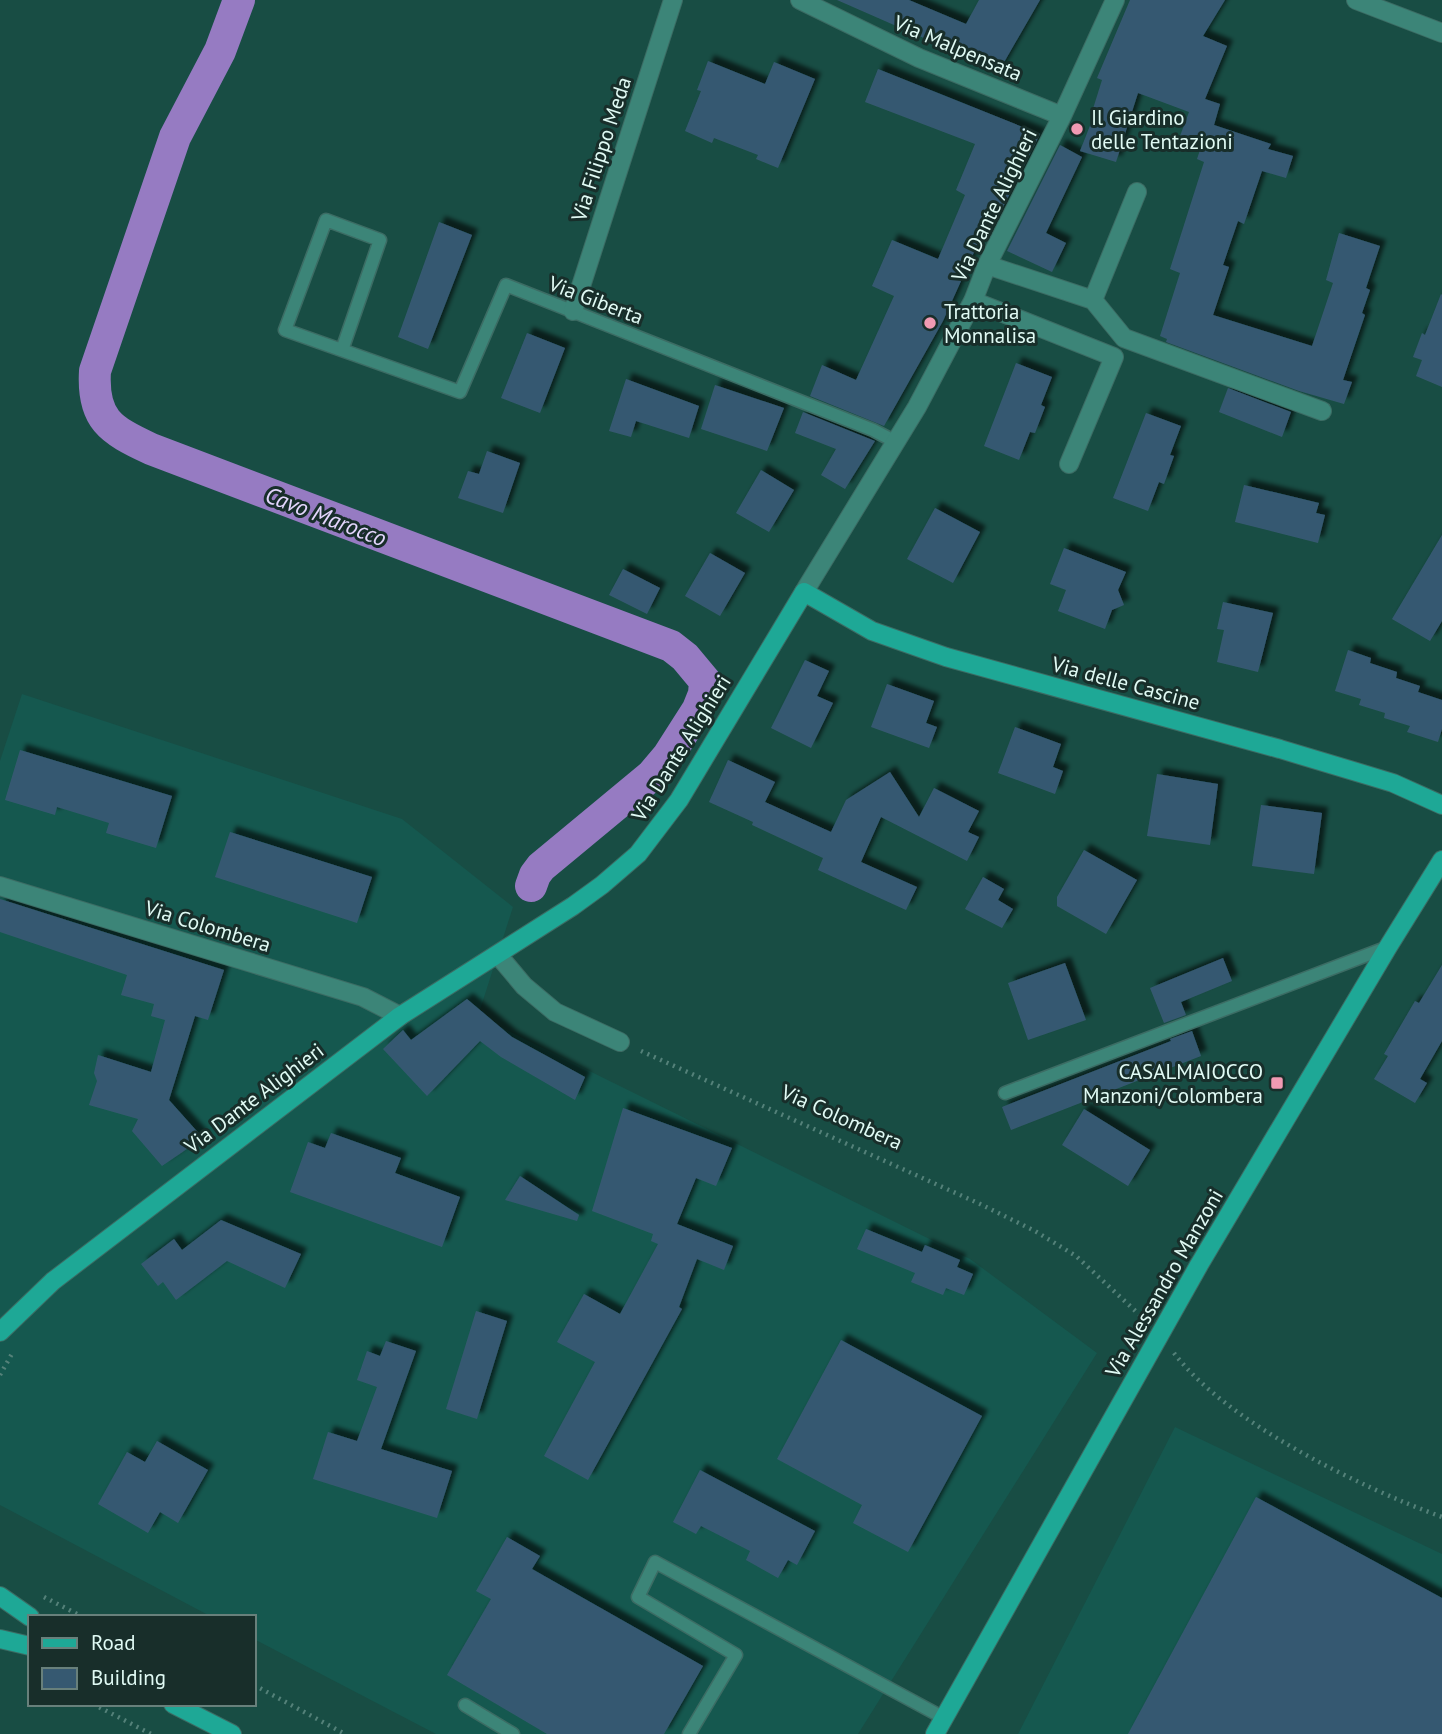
<svg xmlns="http://www.w3.org/2000/svg" width="1442" height="1734" viewBox="0 0 1442 1734" font-family="'PT Sans',sans-serif">
<defs>
<filter id="shadow"><feDropShadow dx="6" dy="-6" stdDeviation="2" flood-color="#0009"/></filter>
</defs>
<rect width="100%" height="100%" fill="#184d44"/>
<path fill="#15584f" d="M 22,694 L 402,819 L 513,907 L 478,1016 L 970,1259 L 1097,1353 L 858,1734 L 436,1734 L 254,1639 L 254,1617 L 212,1617 L 0,1505 L 0,761 Z
M 1175,1427 L 1442,1554 L 1442,1734 L 1018,1734 Z"/>
<g fill="none" stroke-linecap="round" stroke-linejoin="round">
<path stroke="#967bc2" stroke-width="32" d="M 239,0 L 220,51 L 175,137 L 95,371 C 92,419 110,430 151,449 L 671,646 L 685,657 L 705,681 L 704,694 L 698,709 L 668,756 L 652,775 L 541,867 L 535,875 L 531,886"/>
</g>
<path fill="#365971" filter="url(#shadow)" d="M 837,0 L 909,0 L 966,24 L 979,0 L 1040,0 L 999,71 Z
M 1130,0 L 1225,0 L 1203,36 L 1227,46 L 1205,99 L 1220,104 L 1214,125 L 1271,144 L 1268,149 L 1293,156 L 1286,178 L 1262,171 L 1244,224 L 1238,221 L 1223,265 L 1229,267 L 1213,315 L 1312,346 L 1333,283 L 1326,280 L 1339,233 L 1380,246 L 1366,288 L 1370,290 L 1362,313 L 1365,315 L 1343,380 L 1352,382 L 1344,404 L 1299,391 L 1166,342 L 1167,339 L 1160,336 L 1180,273 L 1170,269 L 1204,162 L 1197,159 L 1202,144 L 1180,136 L 1189,112 L 1138,93 L 1116,162 L 1080,151 L 1095,113 L 1092,112 L 1102,80 L 1097,78 Z
M 708,61 L 765,84 L 774,62 L 815,79 L 778,168 L 756,159 L 758,155 L 714,138 L 712,143 L 685,131 L 701,91 L 697,90 Z
M 878,69 L 1040,134 L 986,241 L 980,239 L 943,321 L 884,426 L 810,396 L 822,365 L 856,380 L 894,296 L 872,286 L 892,240 L 938,259 L 965,195 L 956,190 L 975,144 L 865,102 Z
M 1060,145 L 1082,157 L 1046,233 L 1066,243 L 1052,272 L 1007,251 Z
M 439,222 L 472,235 L 428,349 L 398,337 Z
M 1441,294 L 1442,295 L 1442,387 L 1416,376 L 1422,360 L 1413,357 L 1422,333 L 1425,335 Z
M 527,333 L 565,348 L 540,413 L 501,398 Z
M 1016,363 L 1052,377 L 1041,405 L 1045,407 L 1035,433 L 1030,432 L 1019,460 L 984,446 Z
M 626,379 L 699,406 L 689,438 L 636,421 L 631,437 L 609,431 Z
M 715,385 L 784,408 L 767,451 L 701,429 Z
M 1228,388 L 1291,412 L 1282,437 L 1219,412 Z
M 803,412 L 875,441 L 845,489 L 821,475 L 836,449 L 795,433 Z
M 1146,413 L 1181,426 L 1170,455 L 1174,456 L 1164,484 L 1159,482 L 1148,511 L 1113,498 Z
M 487,451 L 520,463 L 503,513 L 458,498 L 468,471 L 479,474 Z
M 761,470 L 794,490 L 769,532 L 736,513 Z
M 1244,485 L 1319,503 L 1316,513 L 1325,515 L 1318,543 L 1235,522 Z
M 935,508 L 980,532 L 953,583 L 907,559 Z
M 1442,535 L 1442,621 L 1430,641 L 1392,619 Z
M 1064,548 L 1126,572 L 1118,590 L 1124,605 L 1112,610 L 1105,629 L 1058,611 L 1066,590 L 1050,584 Z
M 710,553 L 745,573 L 720,616 L 685,596 Z
M 623,569 L 660,588 L 647,614 L 609,595 Z
M 1223,602 L 1273,613 L 1258,672 L 1217,662 L 1224,630 L 1217,629 Z
M 1348,650 L 1371,658 L 1370,663 L 1397,672 L 1396,678 L 1420,686 L 1418,692 L 1442,700 L 1442,729 L 1438,742 L 1407,732 L 1410,726 L 1384,718 L 1385,713 L 1359,705 L 1361,699 L 1335,691 Z
M 805,660 L 829,671 L 817,696 L 833,703 L 811,748 L 771,728 Z
M 887,684 L 934,701 L 926,723 L 937,727 L 929,748 L 871,727 Z
M 1015,727 L 1061,744 L 1053,767 L 1063,771 L 1055,794 L 998,773 Z
M 20,750 L 172,796 L 156,848 L 106,833 L 109,823 L 57,807 L 55,815 L 5,800 Z
M 728,760 L 775,782 L 765,802 L 831,832 L 846,800 L 890,772 L 919,817 L 934,788 L 979,811 L 968,832 L 979,837 L 967,861 L 881,817 L 861,862 L 917,887 L 906,910 L 818,870 L 823,858 L 752,825 L 753,822 L 709,802 Z
M 1157,774 L 1218,784 L 1210,845 L 1147,836 Z
M 1261,805 L 1322,813 L 1314,874 L 1252,866 Z
M 230,832 L 372,877 L 357,923 L 215,877 Z
M 1084,850 L 1137,880 L 1106,934 L 1057,906 L 1057,897 Z
M 983,877 L 1004,889 L 998,900 L 1013,909 L 1002,928 L 965,909 Z
M 0,899 L 224,970 L 208,1020 L 195,1016 L 169,1100 L 203,1138 L 162,1166 L 132,1131 L 138,1119 L 89,1105 L 97,1081 L 94,1073 L 98,1055 L 151,1072 L 165,1020 L 151,1016 L 154,1004 L 121,995 L 127,975 L 0,932 Z
M 1223,958 L 1232,981 L 1181,1002 L 1186,1015 L 1164,1023 L 1150,988 Z
M 1065,963 L 1086,1020 L 1028,1040 L 1008,983 Z
M 1442,965 L 1442,1041 L 1420,1079 L 1427,1083 L 1415,1103 L 1374,1079 L 1388,1056 L 1384,1054 L 1415,1001 L 1419,1003 Z
M 467,999 L 512,1037 L 585,1077 L 575,1100 L 501,1057 L 480,1041 L 427,1096 L 383,1049 L 403,1030 L 411,1040 Z
M 1192,1031 L 1201,1056 L 1011,1130 L 1002,1107 L 1171,1041 L 1170,1039 Z
M 623,1108 L 732,1148 L 716,1186 L 696,1178 L 677,1224 L 733,1246 L 724,1270 L 697,1259 L 679,1307 L 682,1309 L 588,1480 L 544,1456 L 595,1362 L 557,1342 L 584,1294 L 620,1314 L 658,1244 L 651,1241 L 653,1234 L 592,1211 Z
M 1084,1109 L 1150,1150 L 1128,1186 L 1062,1145 Z
M 331,1133 L 401,1158 L 395,1173 L 460,1197 L 442,1247 L 290,1192 L 308,1142 L 325,1148 Z
M 520,1176 L 579,1215 L 577,1221 L 505,1200 Z
M 221,1220 L 301,1254 L 285,1288 L 227,1261 L 176,1300 L 163,1282 L 158,1286 L 141,1264 L 174,1239 L 182,1250 Z
M 866,1229 L 922,1252 L 925,1245 L 960,1260 L 957,1267 L 973,1274 L 964,1295 L 946,1288 L 943,1295 L 911,1282 L 915,1273 L 857,1249 Z
M 476,1311 L 507,1321 L 477,1419 L 446,1409 Z
M 841,1340 L 982,1416 L 908,1552 L 853,1523 L 862,1505 L 777,1459 Z
M 386,1341 L 416,1351 L 381,1449 L 452,1471 L 437,1518 L 313,1479 L 328,1432 L 357,1441 L 377,1387 L 357,1380 L 367,1351 L 380,1356 Z
M 157,1441 L 208,1470 L 178,1523 L 160,1512 L 148,1533 L 98,1504 L 127,1452 L 145,1462 Z
M 700,1470 L 815,1531 L 797,1565 L 788,1560 L 778,1578 L 746,1560 L 750,1551 L 701,1526 L 696,1534 L 673,1522 Z
M 1256,1497 L 1442,1598 L 1442,1734 L 1128,1734 Z
M 507,1537 L 540,1556 L 532,1569 L 703,1666 L 664,1734 L 547,1734 L 447,1675 L 491,1599 L 476,1591 Z"/>
<g fill="none" stroke-linecap="round" stroke-linejoin="round">
<g stroke="#3c6c64" stroke-width="15">
<path id="lane" d="M 342,350 L 380,240 L 326,220 L 285,330 L 460,392 L 506,285 L 873,430 L 896,442
M 1005,1093 L 1388,947
M 465,1705 L 513,1734
M 689,1734 L 736,1655 L 638,1597 L 655,1562 L 944,1718"/>
</g>
<g stroke="#3c6c64" stroke-width="20">
<path id="street" d="M 800,0 L 919,58 L 1062,116
M 1356,0 L 1442,33
M 987,265 L 1093,300 L 1137,192
M 1093,300 L 1124,338 L 1322,411
M 973,301 L 1114,357 L 1069,464
M 573,311 L 673,0
M 804,592 L 917,407 L 973,301 L 987,265 L 1062,116 L 1115,0
M 0,886 L 363,997 L 400,1016
M 498,955 L 524,986 L 555,1012 L 620,1042"/>
</g>
<g stroke="#3c6c64" stroke-width="20">
<path id="secondary" d="M 0,1332 L 53,1281 L 400,1016 L 573,906 L 602,885 L 638,854 L 679,800 L 804,592 L 872,631 L 946,657 L 1280,749 L 1393,783 L 1442,805
M 0,1596 L 30,1617
M 0,1639 L 30,1646
M 173,1704 L 232,1734
M 935,1734 L 1199,1265 L 1388,947 L 1442,860"/>
</g>
<path stroke="#548179" stroke-width="4.5" stroke-dasharray="2 5" stroke-linecap="butt" d="M 641,1051 L 980,1204 L 1035,1231 L 1076,1256 L 1143,1318
M 1174,1353 C 1227,1423 1360,1487 1442,1517
M 0,1375 L 13,1352
M 44,1597 L 83,1617
M 254,1685 L 345,1734
M 93,1704 L 151,1734"/>
<use href="#lane" stroke="#3c8578" stroke-width="12"/>
<use href="#street" stroke="#3c8578" stroke-width="18"/>
<use href="#secondary" stroke="#1ea896" stroke-width="18"/>
</g>
<g fill="#f19ab3" stroke="#182e2a" stroke-width="2.5">
<circle cx="1077" cy="129" r="7"/>
<circle cx="930" cy="323" r="7"/>
<rect x="1270" y="1076" width="14" height="14" rx="3.5"/>
</g>
<g text-anchor="middle" dominant-baseline="central" stroke-width="6" stroke-linejoin="round" paint-order="stroke">
<g font-size="21" fill="#e0faf4" stroke="#182e2a">
<text transform="translate(958 48) rotate(23)">Via Malpensata</text>
<text transform="translate(601 149) rotate(-72)">Via Filippo Meda</text>
<text transform="translate(994 205) rotate(-64)">Via Dante Alighieri</text>
<text transform="translate(596 300) rotate(21)">Via Giberta</text>
<text transform="translate(1126 683) rotate(15)">Via delle Cascine</text>
<text transform="translate(681 748) rotate(-58)">Via Dante Alighieri</text>
<text transform="translate(208 926) rotate(17)">Via Colombera</text>
<text transform="translate(254 1098) rotate(-37)">Via Dante Alighieri</text>
<text transform="translate(842 1117) rotate(24)">Via Colombera</text>
<text transform="translate(1164 1283) rotate(-60)">Via Alessandro Manzoni</text>
</g>
<g font-size="21" fill="#e0faf4" stroke="#182e2a" text-anchor="start">
<text x="1091" y="117">Il Giardino<tspan x="1091" dy="24">delle Tentazioni</tspan></text>
<text x="944" y="311">Trattoria<tspan x="944" dy="24">Monnalisa</tspan></text>
<text x="1263" y="1071" text-anchor="end">CASALMAIOCCO<tspan x="1263" dy="24">Manzoni/Colombera</tspan></text>
</g>
<g font-size="23" font-style="italic" fill="#e4d6fd" stroke="#182e2a">
<text transform="translate(326 516) rotate(21)">Cavo Marocco</text>
</g>
</g>
<rect x="28" y="1615" width="228" height="91" fill="#182e2a" stroke="#68807b" stroke-width="2"/>
<rect x="42" y="1638" width="35" height="10" fill="#1ea896" stroke="#68807b" stroke-width="2"/>
<text x="91" y="1650" font-size="21" fill="#e0faf4">Road</text>
<rect x="42" y="1668" width="35" height="21" fill="#365971" stroke="#68807b" stroke-width="2"/>
<text x="91" y="1685" font-size="21" fill="#e0faf4">Building</text>
</svg>
